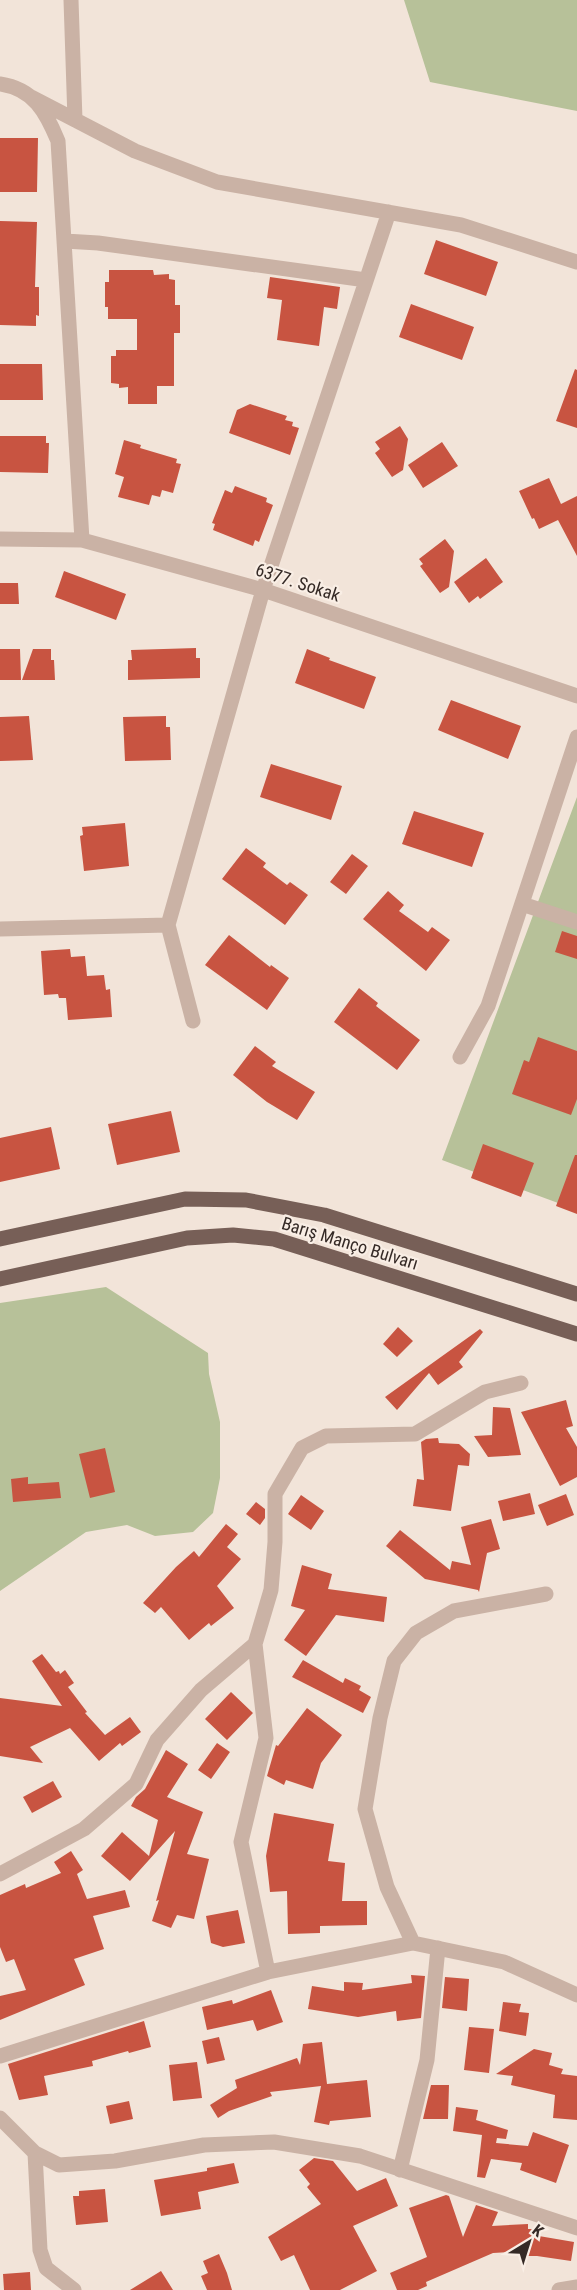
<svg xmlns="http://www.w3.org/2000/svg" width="577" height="2290" viewBox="0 0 577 2290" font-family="'Roboto Condensed',sans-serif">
<rect width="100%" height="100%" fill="#f2e4d9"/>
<path fill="#b7c199" d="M 404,0 L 577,0 L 577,111 L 430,82 Z
M 577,797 L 577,1210 L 442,1160 Z
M 106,1287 L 208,1353 L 209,1374 L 220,1422 L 220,1478 L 213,1513 L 193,1532 L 155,1536 L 127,1525 L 86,1532 L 0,1591 L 0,1303 Z"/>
<path fill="#c85441" d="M 0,138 L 38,138 L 37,192 L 0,192 Z
M 0,221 L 37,222 L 35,287 L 39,287 L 39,316 L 36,315 L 36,326 L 0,325 Z
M 436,240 L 498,262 L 486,296 L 424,274 Z
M 109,270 L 153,270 L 154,275 L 169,274 L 169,279 L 175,280 L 175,305 L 180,305 L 180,333 L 174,333 L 174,386 L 157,386 L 157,404 L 128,404 L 128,387 L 119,388 L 119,384 L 111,383 L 111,356 L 116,356 L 116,350 L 137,350 L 137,319 L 108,319 L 108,307 L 105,307 L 105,282 L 109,282 Z
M 270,277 L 340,287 L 337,309 L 324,307 L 319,346 L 277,340 L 282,300 L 267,298 Z
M 411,304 L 474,327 L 462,360 L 399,337 Z
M 0,364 L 42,364 L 43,400 L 0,400 Z
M 575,369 L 577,370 L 577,428 L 556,421 Z
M 250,404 L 287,416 L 285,420 L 293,422 L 292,426 L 299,428 L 290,455 L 229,433 L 237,410 Z
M 400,426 L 408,439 L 403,470 L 392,477 L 375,453 L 380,449 L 375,442 Z
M 0,436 L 46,436 L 46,443 L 49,443 L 48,473 L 0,472 Z
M 124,440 L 141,445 L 140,448 L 177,459 L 176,463 L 181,464 L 173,493 L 162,490 L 160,497 L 152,495 L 149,505 L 118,497 L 124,477 L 115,474 Z
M 442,442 L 458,466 L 423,488 L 408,465 Z
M 549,478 L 561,504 L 577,496 L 577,556 L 558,520 L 539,529 L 534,518 L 532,519 L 519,491 Z
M 235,486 L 267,498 L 266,502 L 273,505 L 259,542 L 255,540 L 253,546 L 213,530 L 215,524 L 212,523 L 225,490 L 232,493 Z
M 445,539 L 454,551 L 449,587 L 440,593 L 420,566 L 423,564 L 419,559 Z
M 486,558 L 503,582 L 480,599 L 478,596 L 469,603 L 454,582 Z
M 64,571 L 126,594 L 116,620 L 55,597 Z
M 0,583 L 18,583 L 19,604 L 0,604 Z
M 196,648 L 196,658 L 200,658 L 200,678 L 128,680 L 128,660 L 132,660 L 131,650 Z
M 0,649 L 20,649 L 21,680 L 0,680 Z
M 33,649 L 51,649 L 51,660 L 54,660 L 55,680 L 22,680 Z
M 307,649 L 330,658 L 329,660 L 376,677 L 364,709 L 295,683 Z
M 451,700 L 521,726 L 508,759 L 438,730 Z
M 29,716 L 33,760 L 0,761 L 0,717 Z
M 166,716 L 166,727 L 170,727 L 171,760 L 125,761 L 123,717 Z
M 271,764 L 342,786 L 331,820 L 260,797 Z
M 414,811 L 484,833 L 472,867 L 402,844 Z
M 125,823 L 129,866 L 84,871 L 80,836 L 83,835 L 82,827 Z
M 246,848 L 266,863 L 263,867 L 287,885 L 290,882 L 308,895 L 285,925 L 222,879 Z
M 352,854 L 368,866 L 346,894 L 330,882 Z
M 388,891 L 404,905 L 399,911 L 428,932 L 432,927 L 450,940 L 426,971 L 363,919 Z
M 562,931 L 577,936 L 577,959 L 555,952 Z
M 229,935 L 270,967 L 271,965 L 289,978 L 267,1010 L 205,965 Z
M 70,949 L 71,957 L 85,956 L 87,976 L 104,975 L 106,990 L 110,989 L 112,1017 L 68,1020 L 66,998 L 59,998 L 58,994 L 44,995 L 41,951 Z
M 359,988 L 378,1003 L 376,1006 L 420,1040 L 397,1070 L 334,1022 Z
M 538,1037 L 577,1051 L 577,1099 L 571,1115 L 512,1094 L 524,1060 L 529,1062 Z
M 255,1046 L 276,1062 L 272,1066 L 315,1092 L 297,1120 L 267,1102 L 233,1075 Z
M 171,1111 L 180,1152 L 117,1165 L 108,1124 Z
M 51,1127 L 60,1169 L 0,1182 L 0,1138 Z
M 483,1144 L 534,1163 L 521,1197 L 471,1178 Z
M 575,1155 L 577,1155 L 577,1214 L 556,1206 Z
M 398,1327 L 413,1341 L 397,1357 L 383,1344 Z
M 480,1329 L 483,1332 L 459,1362 L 463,1367 L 438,1385 L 429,1373 L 397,1410 L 385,1397 Z
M 566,1400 L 573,1426 L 566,1428 L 577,1447 L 577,1477 L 560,1486 L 521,1412 Z
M 493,1407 L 510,1408 L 521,1455 L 488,1457 L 474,1436 L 492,1435 Z
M 438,1438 L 439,1443 L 459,1444 L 470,1454 L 469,1466 L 458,1465 L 451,1511 L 413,1506 L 417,1479 L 424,1480 L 421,1442 L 426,1439 Z
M 105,1448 L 115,1492 L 90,1498 L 79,1454 Z
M 28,1477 L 28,1484 L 59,1482 L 61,1498 L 13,1502 L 11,1479 Z
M 530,1493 L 535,1514 L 503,1521 L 498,1501 Z
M 566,1494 L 574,1515 L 547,1526 L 538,1505 Z
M 301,1495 L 324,1511 L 311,1530 L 288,1514 Z
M 256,1502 L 265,1509 L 265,1518 L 260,1525 L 246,1514 Z
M 491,1519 L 500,1549 L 487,1553 L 479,1592 L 478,1590 L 425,1579 L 386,1546 L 400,1530 L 450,1570 L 452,1561 L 471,1565 L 461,1527 Z
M 226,1524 L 238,1534 L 227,1547 L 241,1559 L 217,1586 L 234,1608 L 211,1626 L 209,1623 L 189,1640 L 161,1607 L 155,1613 L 143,1603 L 176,1567 L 194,1551 L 199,1557 Z
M 302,1565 L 332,1574 L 328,1589 L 387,1597 L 384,1622 L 336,1615 L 306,1656 L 284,1640 L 305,1610 L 291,1606 Z
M 42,1654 L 56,1672 L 59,1671 L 60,1674 L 65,1670 L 74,1683 L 68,1687 L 87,1712 L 85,1713 L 105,1735 L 130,1717 L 141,1732 L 122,1746 L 120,1743 L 99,1761 L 70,1728 L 30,1747 L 43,1763 L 0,1756 L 0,1698 L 62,1706 L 32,1661 Z
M 303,1660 L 343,1683 L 345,1678 L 361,1686 L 359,1690 L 371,1697 L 363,1713 L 292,1677 Z
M 231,1692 L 253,1713 L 227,1740 L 205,1719 Z
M 307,1708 L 342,1735 L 321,1763 L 313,1789 L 286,1780 L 284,1785 L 267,1776 L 276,1745 L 278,1746 Z
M 217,1743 L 230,1752 L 211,1779 L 198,1770 Z
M 166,1750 L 188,1764 L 167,1797 L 203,1812 L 187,1854 L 209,1859 L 194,1919 L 177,1915 L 171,1928 L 152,1921 L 159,1900 L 156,1901 L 175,1831 L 130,1881 L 101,1856 L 122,1832 L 149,1856 L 158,1820 L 131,1806 L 136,1797 L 145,1789 Z
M 53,1781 L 62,1797 L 32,1813 L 23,1797 Z
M 274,1813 L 334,1824 L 328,1861 L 345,1863 L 342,1901 L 367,1901 L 367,1925 L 320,1926 L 320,1933 L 288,1934 L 287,1891 L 270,1892 L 266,1856 Z
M 71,1851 L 83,1870 L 77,1874 L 87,1899 L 125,1890 L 130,1907 L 93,1916 L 104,1949 L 74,1959 L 85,1985 L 0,2020 L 0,1996 L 26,1990 L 14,1959 L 6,1962 L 0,1947 L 0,1895 L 25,1884 L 26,1888 L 61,1873 L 54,1862 Z
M 238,1910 L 245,1943 L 223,1947 L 211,1943 L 206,1916 Z
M 411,1975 L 425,1976 L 421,2018 L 397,2021 L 396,2011 L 358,2017 L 308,2009 L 312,1986 L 344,1991 L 344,1982 L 363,1983 L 362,1990 L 412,1983 Z
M 445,1977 L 469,1979 L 467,2011 L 442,2008 Z
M 271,1990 L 283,2022 L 257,2031 L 253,2020 L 207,2030 L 202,2007 L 232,2000 L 233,2004 Z
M 503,2002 L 521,2004 L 519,2012 L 529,2013 L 526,2036 L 499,2031 Z
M 144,2021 L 151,2047 L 129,2053 L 128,2051 L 92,2061 L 93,2066 L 44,2076 L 48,2095 L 19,2100 L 8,2064 Z
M 469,2027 L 494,2029 L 489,2073 L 464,2070 Z
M 219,2037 L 225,2060 L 207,2064 L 202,2041 Z
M 322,2042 L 327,2084 L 367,2080 L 371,2117 L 330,2121 L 329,2125 L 314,2122 L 321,2086 L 270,2092 L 272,2096 L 229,2111 L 218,2118 L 210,2105 L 237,2088 L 235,2080 L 297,2058 L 300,2065 L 303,2044 Z
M 534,2049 L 552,2053 L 549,2065 L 563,2069 L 561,2074 L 577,2076 L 577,2120 L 553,2118 L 555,2095 L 511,2085 L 513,2076 L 496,2074 Z
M 197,2062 L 202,2098 L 173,2101 L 169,2065 Z
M 431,2085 L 449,2085 L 448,2119 L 423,2119 Z
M 129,2101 L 133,2119 L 110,2124 L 106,2106 Z
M 456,2107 L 478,2110 L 476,2120 L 508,2130 L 506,2139 L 497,2138 L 496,2143 L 528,2146 L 533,2132 L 569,2145 L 556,2183 L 520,2170 L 522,2163 L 491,2159 L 485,2178 L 477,2177 L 482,2135 L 453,2131 Z
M 314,2158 L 333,2161 L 357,2191 L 386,2178 L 398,2206 L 353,2226 L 377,2271 L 340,2290 L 310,2290 L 294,2255 L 281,2261 L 268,2237 L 321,2204 L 307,2187 L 310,2184 L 299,2170 Z
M 234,2163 L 239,2183 L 198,2192 L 201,2209 L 161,2216 L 154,2180 L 207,2171 L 207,2168 Z
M 105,2189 L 108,2222 L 76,2225 L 73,2196 L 79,2196 L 79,2191 Z
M 446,2195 L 449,2196 L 463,2237 L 476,2205 L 498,2212 L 492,2226 L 528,2224 L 528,2229 L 533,2229 L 533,2235 L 574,2242 L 571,2261 L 537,2256 L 526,2256 L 525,2251 L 493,2253 L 426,2282 L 427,2286 L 418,2290 L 397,2290 L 390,2273 L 427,2257 L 409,2208 Z
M 219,2254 L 227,2273 L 232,2290 L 207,2290 L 201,2276 L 208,2273 L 203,2261 Z
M 161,2271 L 173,2290 L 130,2290 Z
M 30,2272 L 31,2290 L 4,2290 L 3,2274 Z"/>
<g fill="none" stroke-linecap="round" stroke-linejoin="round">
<path stroke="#cab2a5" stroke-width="15" d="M 71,0 L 75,120
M 0,84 C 34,89 46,112 58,141 L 82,540
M 31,97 L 135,151 L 217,182 L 461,225 L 577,262
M 65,241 L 98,243 L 366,280
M 0,539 L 82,540 L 263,590 L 577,696
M 522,904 L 577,922
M 168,925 L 193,1021
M 0,929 L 168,925 L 263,590 L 389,212
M 460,1057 L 488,1006 L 577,737
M 255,1644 L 266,1738 L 241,1842 L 268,1972
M 0,1874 L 84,1829 L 136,1784 L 157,1740 L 201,1690 L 255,1644 L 271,1590 L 275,1542 L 275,1494 L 302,1448 L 326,1436 L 415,1434 L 485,1392 L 521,1383
M 413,1943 L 387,1887 L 365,1809 L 380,1718 L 394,1661 L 416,1633 L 454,1611 L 546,1594
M 0,2056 L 268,1972 L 413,1943 L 504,1962 L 577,1995
M 0,2118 L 35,2153 L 59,2165 L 115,2161 L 204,2145 L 274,2142 L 360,2156 L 577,2228
M 35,2153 L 40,2250 L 46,2268 L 74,2290
M 400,2170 L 427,2060 L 438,1948
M 559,2290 L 577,2287"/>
<path stroke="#775f57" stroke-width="15" d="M 0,1239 L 185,1199 L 246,1200 L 324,1215 L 577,1294
M 0,1279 L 187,1238 L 233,1235 L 274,1239 L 577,1334"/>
</g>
<g text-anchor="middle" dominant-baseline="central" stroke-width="4.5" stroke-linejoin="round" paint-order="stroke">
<g font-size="18" fill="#352a26" stroke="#f9eee5">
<text transform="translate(298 582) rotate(18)">6377. Sokak</text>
<text transform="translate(350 1243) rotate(17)">Barış Manço Bulvarı</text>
</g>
</g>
<g transform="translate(529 2242) rotate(38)" stroke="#f9eee5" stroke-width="4.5" paint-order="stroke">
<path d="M0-4.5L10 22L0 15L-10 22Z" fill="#352a26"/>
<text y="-9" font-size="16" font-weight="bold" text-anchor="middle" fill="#352a26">K</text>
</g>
</svg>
